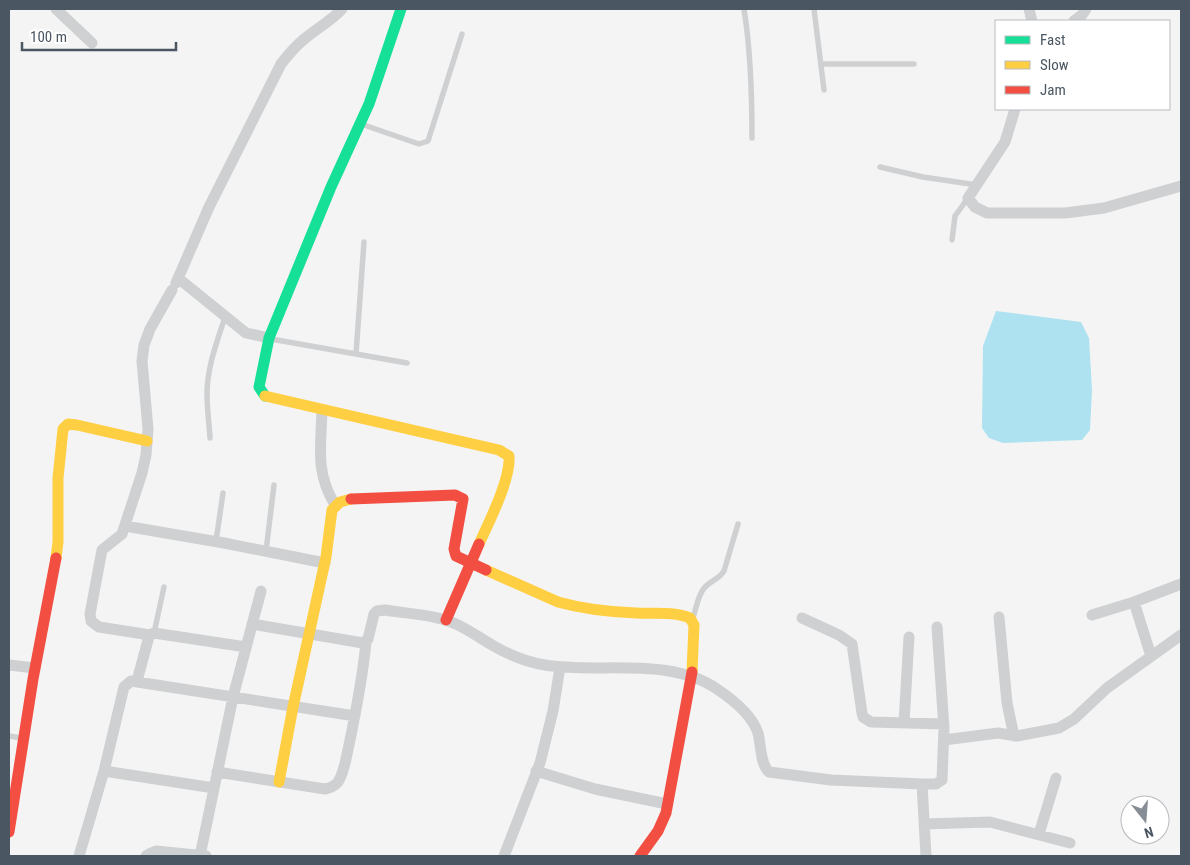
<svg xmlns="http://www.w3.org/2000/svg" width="1190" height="865" viewBox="0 0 1190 865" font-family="'Roboto Condensed',sans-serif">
<rect width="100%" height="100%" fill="#f4f4f4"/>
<path fill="#aee2f0" d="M 996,311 L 1081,322 L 1089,338 L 1092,390 L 1090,430 L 1082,440 L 1003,443 L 989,438 L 982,428 L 983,346 Z"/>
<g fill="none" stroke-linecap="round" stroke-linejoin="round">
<path stroke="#ced0d2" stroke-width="5.5" d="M 744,9 C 751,52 752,95 752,138
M 814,9 L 824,90
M 821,64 L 914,64
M 361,124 L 419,144 L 428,141 L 462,34
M 880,167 L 923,177 L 977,185
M 952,240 L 955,216 L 968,198
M 271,339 L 407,363
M 356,354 L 364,242
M 210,438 C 209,423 207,408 207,394 C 207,367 217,342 225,317
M 216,541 L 223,493
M 266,551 L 274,485
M 693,618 C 696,609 698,594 705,587 C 712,580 719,579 724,571 L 738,524
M 154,633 L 164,587
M 9,736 L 22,738"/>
<path stroke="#ced0d2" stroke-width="11" d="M 56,9 L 92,43
M 1029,9 L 1032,21
M 1074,21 L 1082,15 L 1086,9
M 1015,109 L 1005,142 L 968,198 L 975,207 L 987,213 L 1065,213 L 1104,208 L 1181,186
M 178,278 L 246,333 L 269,338
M 176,283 L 209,207 L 281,64 C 288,55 295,47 303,40 C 316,29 331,21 342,9
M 322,410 C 321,447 315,472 335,505
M 125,526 L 224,543 L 325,563
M 1134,602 L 1151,656
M 1092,615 L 1134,602 L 1181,584
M 999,617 L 1007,703 L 1014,736
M 802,618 L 839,635 L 852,644 L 862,713 L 863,717 L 871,722 L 944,724
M 252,624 L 363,643 L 368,639 L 374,614 L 377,611 L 385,610 C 408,614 434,614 456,624 C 469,630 480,638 492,645 C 509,655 526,662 545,665 C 598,674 669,656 717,689 C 732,699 752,715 758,733 C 761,744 760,764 769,772 L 831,780 L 922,784 L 936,784 L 942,780 L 944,728 L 937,627
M 150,635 L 99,627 L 91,621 L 90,614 L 102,550 L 122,534 L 142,473 L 146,455 L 148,429 L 142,361 L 144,345 L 150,329 L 172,290
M 9,665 L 35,668
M 137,681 L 148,640 L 150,635 L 154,633 L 246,647
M 904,723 L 909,637
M 944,740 L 998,733 L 1017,736 L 1059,728 L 1074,719 L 1107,688 L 1181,635
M 104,771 L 214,788
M 536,771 L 595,789 L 667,804
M 217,772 L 325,789 C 330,788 335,786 338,782 C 345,771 346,757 349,745 C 356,711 363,676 366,642
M 922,784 L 926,856
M 924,824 L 990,822 L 1070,843
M 1039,834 L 1056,778
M 79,856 L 104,771 L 124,687 L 131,681 L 355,716
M 146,856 L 151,853 L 156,851 L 206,856
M 200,856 L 233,697 L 261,591
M 504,856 L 540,763 L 553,711 L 560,667"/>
<path stroke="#16e098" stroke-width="11" d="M 265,396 L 259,387 L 269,338 L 331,187 L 369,104 L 401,9"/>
<path stroke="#ffcf43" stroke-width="11" d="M 265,396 L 499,450 L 509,456 C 511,479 489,522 479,544
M 56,558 L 58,542 L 58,478 L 63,429 L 68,424 L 77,425 L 147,441
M 486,570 L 558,602 C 583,609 610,612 636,613 C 653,614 674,611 690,618 L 694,625 L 692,672
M 279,782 L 293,707 L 326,557 L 332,510 L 340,502 L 351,499"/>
<path stroke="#f24e42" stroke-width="11" d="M 351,499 L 455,495 L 463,499 L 454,549 L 456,556 L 486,570
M 446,620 L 479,544
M 9,832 L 33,679 L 56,558
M 640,856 L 658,831 L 666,813 L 692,672"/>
</g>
<rect width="1190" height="865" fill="none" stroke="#4a5661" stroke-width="20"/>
<rect x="995" y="20" width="175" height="90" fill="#ffffff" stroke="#b7bbc0"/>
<rect x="1005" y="36" width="25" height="8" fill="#16e098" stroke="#b7bbc0"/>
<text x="1040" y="45" font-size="15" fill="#4a5661">Fast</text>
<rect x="1005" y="61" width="25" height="8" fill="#ffcf43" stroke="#b7bbc0"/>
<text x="1040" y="70" font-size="15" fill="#4a5661">Slow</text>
<rect x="1005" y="86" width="25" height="8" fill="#f24e42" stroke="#b7bbc0"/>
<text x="1040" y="95" font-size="15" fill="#4a5661">Jam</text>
<g transform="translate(1145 820) rotate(163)"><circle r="24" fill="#ffffff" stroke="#b7bbc0"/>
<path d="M0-4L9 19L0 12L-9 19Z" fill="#868d94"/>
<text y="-8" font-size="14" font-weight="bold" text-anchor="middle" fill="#4a5661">N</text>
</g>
<path d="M22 42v8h154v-8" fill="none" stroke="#4a5661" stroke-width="2.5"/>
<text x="30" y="42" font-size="15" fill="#4a5661" stroke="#ffffff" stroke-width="4" paint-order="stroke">100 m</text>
</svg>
